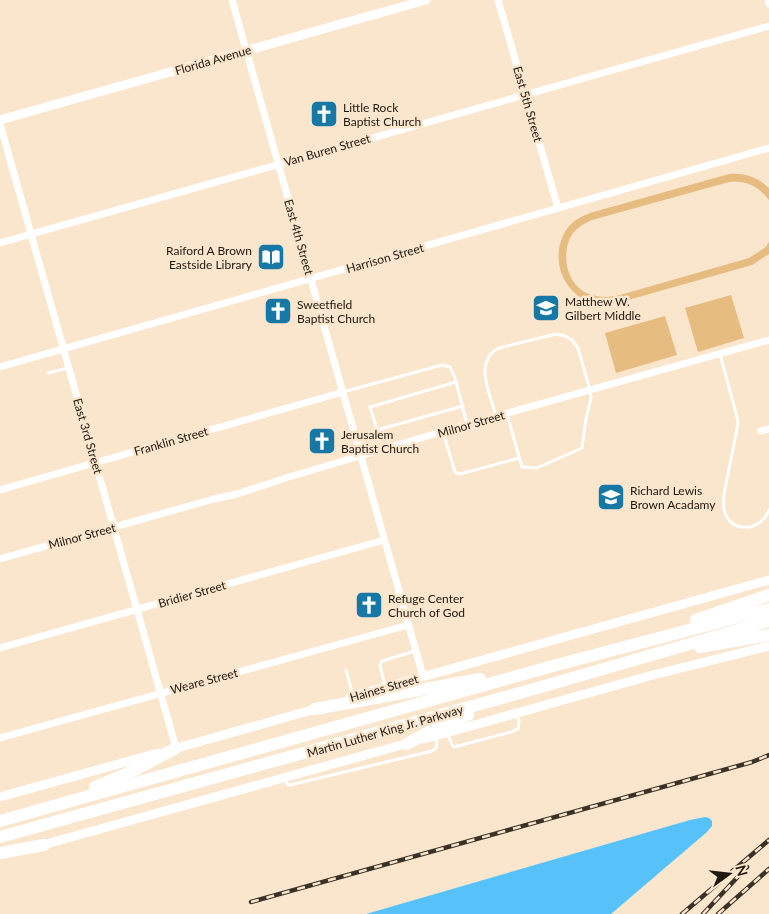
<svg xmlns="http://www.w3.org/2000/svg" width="769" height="914" viewBox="0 0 769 914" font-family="Lato,sans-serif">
<rect width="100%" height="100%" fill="#f9e6cd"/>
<path fill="#e7bc81" d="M 729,174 C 745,173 757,177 769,188 L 769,200 C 758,186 747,180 729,182 L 592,220 C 585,223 578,227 573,233 C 559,254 567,288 592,295 C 602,298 610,297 620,295 L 749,258 L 766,247 L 769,242 L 769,254 L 752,265 L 621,302 C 610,305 598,306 587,301 C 558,288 549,249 570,225 C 576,219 583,216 590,213 Z
M 731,295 L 744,338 L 698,352 L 685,308 Z
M 665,316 L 677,355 L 616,373 L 605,333 Z"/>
<path fill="#57c1fa" d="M 705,817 L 709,818 L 712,821 L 712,826 L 707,832 L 611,914 L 366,914 L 690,820 Z"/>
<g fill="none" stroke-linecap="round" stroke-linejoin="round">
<path stroke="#fff" stroke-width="3" d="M 720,354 L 737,417 L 738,424 L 724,494 C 724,499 723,504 724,510 C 730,534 761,532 769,510
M 48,373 L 68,368
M 456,382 L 370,407 L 377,430 L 463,406
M 343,392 L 442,365 L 450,367 L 455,378 L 467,424
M 496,416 C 490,394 473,361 499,348 L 556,334 L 565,336 L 572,340 L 578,348 L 590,390 L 591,398 L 586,419 L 582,448 L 537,468 L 522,467 L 507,414
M 443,432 L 455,472 L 460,474 L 519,458
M 346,670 L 353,696
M 385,685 L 380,666 L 382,661 L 415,651
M 448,735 L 452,745 L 454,747 L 511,732 L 518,729 L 519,722 L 517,714
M 285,780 L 287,784 L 290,785 L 432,751 L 436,748 L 437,743 L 435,737"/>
<path stroke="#fff" stroke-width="7" d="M 232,0 L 423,676
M 498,0 L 558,208
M 768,0 L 769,4
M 0,124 L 176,748
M 0,243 L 769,26
M 0,367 L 769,148
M 761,431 L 769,429
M 0,490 L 343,392
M 0,559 L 214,499 L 237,494 L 289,477 L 468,424 L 769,340
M 0,648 L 384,540
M 0,738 L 408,625"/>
<path stroke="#fff" stroke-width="9" d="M 0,120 L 426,0
M 350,697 L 769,580
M 424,739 L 653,675 L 769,646
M 170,750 L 319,708
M 0,797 L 158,753
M 39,846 L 412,742"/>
<path stroke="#fff" stroke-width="12" d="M 696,620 L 769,595
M 700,647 L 769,635
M 315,709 L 480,679
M 407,744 L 436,728 L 468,715
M 95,787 L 135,770 L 176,748
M 0,821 L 549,667 L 769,609
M 0,837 L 527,691 L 769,621
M 0,853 L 44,845"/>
<g stroke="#3b3227" stroke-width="4.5">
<path id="rail" d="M 251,902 L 752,762 L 769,755
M 682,914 L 769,840
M 703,914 L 747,867
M 718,914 L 769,869"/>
</g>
<use href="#rail" stroke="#f9e6cd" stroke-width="2.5" stroke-dasharray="8" stroke-linecap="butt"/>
</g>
<defs>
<g id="church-square" transform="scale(1.4375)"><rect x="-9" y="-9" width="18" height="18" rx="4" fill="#1878a5" stroke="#f9e6cd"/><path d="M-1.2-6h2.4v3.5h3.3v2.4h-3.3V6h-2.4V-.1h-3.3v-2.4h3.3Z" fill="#fff"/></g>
<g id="library-square" transform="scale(1.4375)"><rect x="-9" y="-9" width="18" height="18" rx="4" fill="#1878a5" stroke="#f9e6cd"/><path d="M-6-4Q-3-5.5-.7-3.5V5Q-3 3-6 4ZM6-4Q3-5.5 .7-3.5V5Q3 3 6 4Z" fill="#fff"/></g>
<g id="school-square" transform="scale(1.4375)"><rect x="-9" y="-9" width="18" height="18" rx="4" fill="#1878a5" stroke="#f9e6cd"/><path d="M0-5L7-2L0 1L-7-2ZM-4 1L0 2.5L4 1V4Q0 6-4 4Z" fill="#fff"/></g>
</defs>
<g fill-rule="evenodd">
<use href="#church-square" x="324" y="114"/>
<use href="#library-square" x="271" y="257"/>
<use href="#school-square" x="546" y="308"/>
<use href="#church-square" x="278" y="311"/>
<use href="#church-square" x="322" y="441"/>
<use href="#school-square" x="611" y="497"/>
<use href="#church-square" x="369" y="605"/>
</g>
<g text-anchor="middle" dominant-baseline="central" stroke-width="5" stroke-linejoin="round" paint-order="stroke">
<g font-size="12" fill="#1f180f" stroke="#f9e6cd">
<text transform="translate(213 60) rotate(-16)">Florida Avenue</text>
<text transform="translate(528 104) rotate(74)">East 5th Street</text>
<text transform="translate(327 150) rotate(-16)">Van Buren Street</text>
<text transform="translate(299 237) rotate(74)">East 4th Street</text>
<text transform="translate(385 258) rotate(-16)">Harrison Street</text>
<text transform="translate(471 424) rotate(-16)">Milnor Street</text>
<text transform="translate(88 436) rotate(74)">East 3rd Street</text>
<text transform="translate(171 441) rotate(-16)">Franklin Street</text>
<text transform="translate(82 536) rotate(-15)">Milnor Street</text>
<text transform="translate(192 594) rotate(-16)">Bridier Street</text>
<text transform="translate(204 681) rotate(-15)">Weare Street</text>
<text transform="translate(384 688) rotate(-16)">Haines Street</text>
<text transform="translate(385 731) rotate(-16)">Martin Luther King Jr. Parkway</text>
</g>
<g font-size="12" fill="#1f180f" stroke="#f9e6cd" text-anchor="start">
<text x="343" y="107">Little Rock<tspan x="343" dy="14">Baptist Church</tspan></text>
<text x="252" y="250" text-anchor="end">Raiford A Brown<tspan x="252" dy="14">Eastside Library</tspan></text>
<text x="565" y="301">Matthew W.<tspan x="565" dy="14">Gilbert Middle</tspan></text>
<text x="297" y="304">Sweetfield<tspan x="297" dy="14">Baptist Church</tspan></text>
<text x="341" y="434">Jerusalem<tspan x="341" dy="14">Baptist Church</tspan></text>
<text x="630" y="490">Richard Lewis<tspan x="630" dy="14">Brown Acadamy</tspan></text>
<text x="388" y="598">Refuge Center<tspan x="388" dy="14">Church of God</tspan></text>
</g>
</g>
<g transform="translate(729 874) rotate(75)" stroke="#f9e6cd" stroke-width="4" paint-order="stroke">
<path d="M0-4L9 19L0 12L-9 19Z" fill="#1f180f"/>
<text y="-8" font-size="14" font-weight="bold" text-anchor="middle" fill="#1f180f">N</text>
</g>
</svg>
